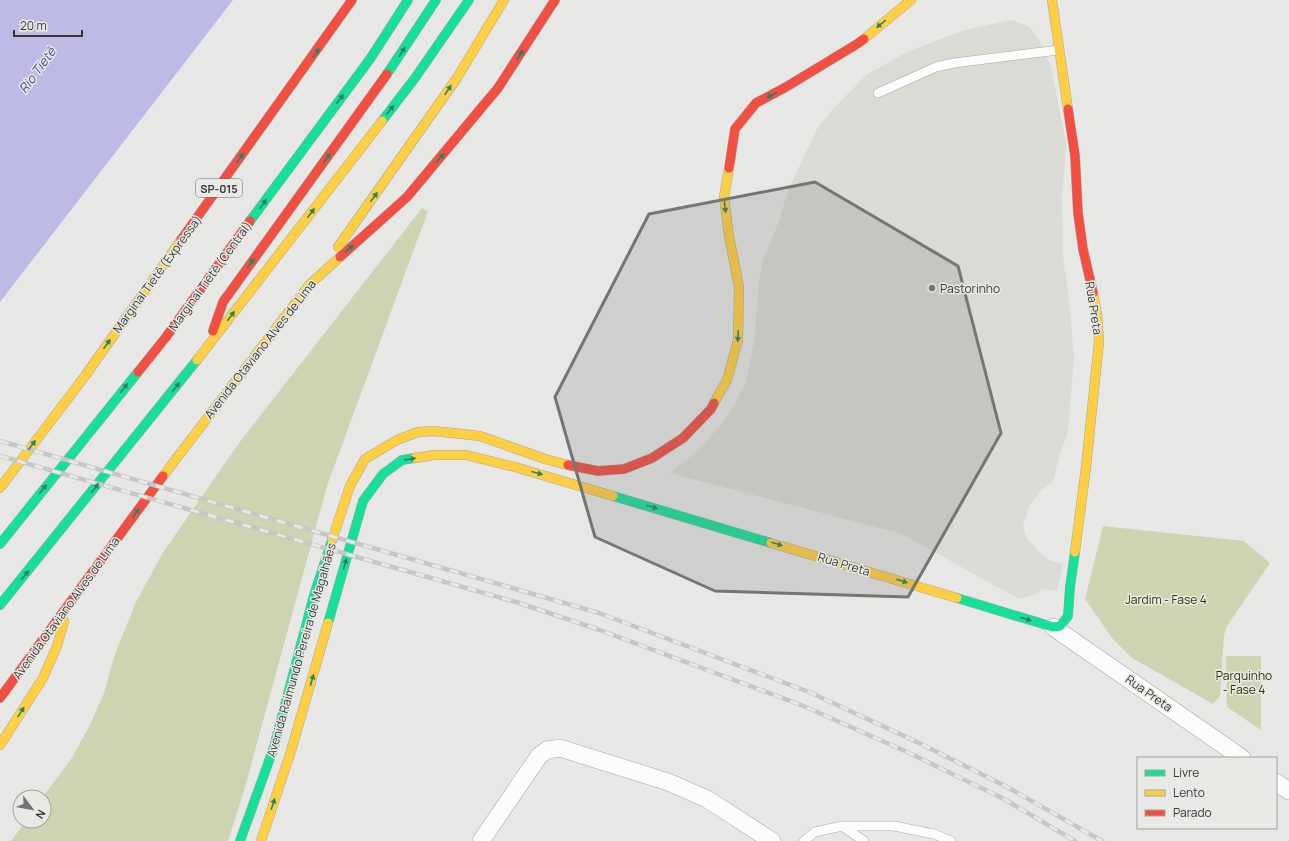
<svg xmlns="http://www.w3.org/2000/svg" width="1289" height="841" viewBox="0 0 1289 841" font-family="Manrope,sans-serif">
<rect width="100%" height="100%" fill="#e7e8e5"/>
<path fill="#d9dbd4" d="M 1011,20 L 1028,26 L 1039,39 L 1051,67 L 1066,143 L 1062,200 L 1063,257 L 1070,309 L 1074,358 L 1068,431 L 1059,457 L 1054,479 L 1039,493 L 1030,505 L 1023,524 L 1026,537 L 1040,553 L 1049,560 L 1063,564 L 1057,591 L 1042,589 L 1034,595 L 1019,599 L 902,534 L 670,473 L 701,448 L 730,413 L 746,382 L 755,337 L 758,287 L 763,260 L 779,221 L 789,188 L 818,127 L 833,109 L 866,75 L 909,51 L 965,30 Z"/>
<path fill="#cdd4b1" d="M 422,208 L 428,211 L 327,486 L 244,791 L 228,841 L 11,841 L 26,821 L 44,821 L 43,797 L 71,759 L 89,727 L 104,693 L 114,657 L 135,604 L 162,554 L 239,443 Z
M 1103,526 L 1244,541 L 1270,563 L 1227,626 L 1224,635 L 1220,696 L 1213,704 L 1132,658 L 1112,638 L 1085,599 Z
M 1226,656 L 1261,656 L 1261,730 L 1227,707 Z"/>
<path fill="#bdbbe5" d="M 0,0 L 233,0 L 0,302 Z"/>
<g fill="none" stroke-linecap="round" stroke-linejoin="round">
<g stroke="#a6a7a5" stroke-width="10">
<path id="lane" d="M 878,93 L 936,67 L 954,63 L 1059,50
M 842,826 L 894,826 L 934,834 L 951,841
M 804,841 L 815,832 L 842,826 L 864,841"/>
</g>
<g stroke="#a6a7a5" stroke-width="18">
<path id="street" d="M 1053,627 L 1242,758
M 1276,782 L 1289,791
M 481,841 L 539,756 L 547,750 L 560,748 L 668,782 L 707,799 L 772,841"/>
</g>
<g stroke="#a6a7a5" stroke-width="10">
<path id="fast" d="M 387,74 L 436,0
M 382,121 L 415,78 L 469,0
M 250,221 L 370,59 L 408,0
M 613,496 L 771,543
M 0,544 L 138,372
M 957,598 L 1053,627 L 1060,626 L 1068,616 L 1070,587 L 1075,552
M 0,605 L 197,360
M 328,623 L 363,501 L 383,474 L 402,460 L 415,458
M 240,841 L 274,747 L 314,595 L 332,540"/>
</g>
<g stroke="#a6a7a5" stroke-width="10">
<path id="slow" d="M 1052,0 L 1068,109
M 864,39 L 911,0
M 338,247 L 457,78 L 504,0
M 197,360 L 382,121
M 714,403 L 727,380 L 738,340 L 739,287 L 729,236 L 724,197 L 729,168
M 415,458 L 434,455 L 466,455 L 515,467 L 613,496
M 163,476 L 309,285 L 340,257
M 0,488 L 85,376 L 181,240
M 332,540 L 350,486 L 365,459 L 397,440 L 418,432 L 434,431 L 480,436 L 545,459 L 568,465
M 771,543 L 957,598
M 1075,552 L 1086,467 L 1099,342 L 1097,314 L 1093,293
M 0,745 L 43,678 L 57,646 L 64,621
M 261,841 L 291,751 L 328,623"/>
</g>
<g stroke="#a6a7a5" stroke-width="10">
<path id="jam" d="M 1068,109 L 1075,156 L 1078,213 L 1083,249 L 1093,293
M 729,168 L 735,129 L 756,103 L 786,87 L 857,44 L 864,39
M 181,240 L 352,0
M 340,257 L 407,197 L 498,88 L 555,0
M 213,331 L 223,302 L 387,74
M 138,372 L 166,337 L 250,221
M 568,465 L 598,471 L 624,469 L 652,458 L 683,438 L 711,409 L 714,403
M 0,698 L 163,476"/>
</g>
<use href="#lane" stroke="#fbfcfb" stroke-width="9"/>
<use href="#street" stroke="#fbfcfb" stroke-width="17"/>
<use href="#fast" stroke="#16e098" stroke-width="9"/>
<use href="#slow" stroke="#ffcf43" stroke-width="9"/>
<use href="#jam" stroke="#f24e42" stroke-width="9"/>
<g stroke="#c6c6c5" stroke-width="4.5">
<path id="rail" d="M 0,441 L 599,613 L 809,692 L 913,740 L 1009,788 L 1102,841
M 0,456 L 516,602 L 597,629 L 801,705 L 905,751 L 1004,799 L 1075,841"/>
</g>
<use href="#rail" stroke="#e8e9e4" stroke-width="3" stroke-dasharray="9" stroke-linecap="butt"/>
</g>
<defs><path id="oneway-solid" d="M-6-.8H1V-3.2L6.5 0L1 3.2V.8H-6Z"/></defs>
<g fill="#288362">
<use href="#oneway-solid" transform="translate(881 24) rotate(141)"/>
<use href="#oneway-solid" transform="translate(402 52) rotate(-56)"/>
<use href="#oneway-solid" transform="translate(316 53) rotate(-55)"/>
<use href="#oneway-solid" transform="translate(520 55) rotate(-57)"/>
<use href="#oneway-solid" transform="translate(448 90) rotate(-56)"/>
<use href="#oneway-solid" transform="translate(772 95) rotate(152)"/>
<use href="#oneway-solid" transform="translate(340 99) rotate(-53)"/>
<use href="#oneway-solid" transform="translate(390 110) rotate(-52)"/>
<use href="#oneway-solid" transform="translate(240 158) rotate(-54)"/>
<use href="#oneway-solid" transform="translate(327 158) rotate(-54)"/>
<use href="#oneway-solid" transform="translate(440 158) rotate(-49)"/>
<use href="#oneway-solid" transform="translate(374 197) rotate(-53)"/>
<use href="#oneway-solid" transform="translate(263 204) rotate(-54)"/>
<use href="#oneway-solid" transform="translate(725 207) rotate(83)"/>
<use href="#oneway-solid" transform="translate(311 213) rotate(-53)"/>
<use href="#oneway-solid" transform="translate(349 249) rotate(-42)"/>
<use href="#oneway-solid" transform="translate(251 263) rotate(-54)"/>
<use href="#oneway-solid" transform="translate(231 316) rotate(-53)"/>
<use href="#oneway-solid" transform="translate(738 336) rotate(93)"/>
<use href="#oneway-solid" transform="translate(107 344) rotate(-54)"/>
<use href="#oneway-solid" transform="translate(176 387) rotate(-51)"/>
<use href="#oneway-solid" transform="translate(124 388) rotate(-51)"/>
<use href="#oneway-solid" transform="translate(32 445) rotate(-53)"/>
<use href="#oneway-solid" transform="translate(410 459) rotate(-9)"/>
<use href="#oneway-solid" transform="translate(537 473) rotate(15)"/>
<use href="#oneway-solid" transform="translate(95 488) rotate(-51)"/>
<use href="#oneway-solid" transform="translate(43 489) rotate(-51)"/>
<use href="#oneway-solid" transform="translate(652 507) rotate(17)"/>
<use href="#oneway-solid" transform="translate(136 513) rotate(-54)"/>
<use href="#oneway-solid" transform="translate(777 544) rotate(17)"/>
<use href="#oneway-solid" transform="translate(345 564) rotate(-74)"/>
<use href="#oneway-solid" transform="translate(25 575) rotate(-51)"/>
<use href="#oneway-solid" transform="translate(902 581) rotate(17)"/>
<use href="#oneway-solid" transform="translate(1026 619) rotate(17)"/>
<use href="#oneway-solid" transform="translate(312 680) rotate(-73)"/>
<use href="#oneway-solid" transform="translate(21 712) rotate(-58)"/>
<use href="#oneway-solid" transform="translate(273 804) rotate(-72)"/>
</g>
<path fill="#757573" fill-opacity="0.2" stroke="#757573" stroke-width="3" stroke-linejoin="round" d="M 815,182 L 958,266 L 1001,433 L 908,597 L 715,591 L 595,537 L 555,397 L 649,214 Z"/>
<circle fill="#757573" stroke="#e8e9e4" stroke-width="1.5" cx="932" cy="288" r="4"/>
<g text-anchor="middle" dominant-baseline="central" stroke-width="3" stroke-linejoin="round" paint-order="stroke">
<rect fill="#e8e9e4" stroke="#6c6c6a" stroke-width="1" x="196" y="179" width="46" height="18" rx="3"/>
<g font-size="11" font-weight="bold" fill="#373736">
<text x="219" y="188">SP-015</text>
</g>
<g font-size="12" fill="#373736" stroke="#e8e9e4">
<text transform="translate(157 274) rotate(-54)">Marginal Tietê (Expressa)</text>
<text transform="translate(210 276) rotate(-54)">Marginal Tietê (Central)</text>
<text transform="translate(1094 308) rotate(81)">Rua Preta</text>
<text transform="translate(260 349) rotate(-52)">Avenida Otaviano Alves de Lima</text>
<text transform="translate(844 564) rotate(17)">Rua Preta</text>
<text transform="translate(66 608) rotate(-54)">Avenida Otaviano Alves de Lima</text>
<text transform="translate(301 650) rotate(-74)">Avenida Raimundo Pereira de Magalhães</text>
<text transform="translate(1149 693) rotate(35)">Rua Preta</text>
</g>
<g font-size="12" fill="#373736" stroke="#e8e9e4" text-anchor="start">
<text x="940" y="288">Pastorinho</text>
</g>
<g font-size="12" fill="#2c3401" stroke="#e8e9e4">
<text x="1166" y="599">Jardim - Fase 4</text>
<text x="1244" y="675">Parquinho<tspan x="1244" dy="14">- Fase 4</tspan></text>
</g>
<g font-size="13" font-style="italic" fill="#504690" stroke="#e8e9e4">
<text transform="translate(37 70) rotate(-54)">Rio Tietê</text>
</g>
</g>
<rect x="1137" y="757" width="140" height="72" fill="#e8e9e4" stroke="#a1a29e"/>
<rect x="1145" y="770" width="20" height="6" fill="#16e098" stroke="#a1a29e"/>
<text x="1173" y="777" font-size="12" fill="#373736">Livre</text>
<rect x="1145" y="790" width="20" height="6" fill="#ffcf43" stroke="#a1a29e"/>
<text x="1173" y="797" font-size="12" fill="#373736">Lento</text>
<rect x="1145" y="810" width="20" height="6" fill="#f24e42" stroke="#a1a29e"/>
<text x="1173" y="817" font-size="12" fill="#373736">Parado</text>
<g transform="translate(32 809) rotate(122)"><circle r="19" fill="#e8e9e4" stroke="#a1a29e"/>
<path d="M0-3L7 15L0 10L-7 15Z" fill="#757573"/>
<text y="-6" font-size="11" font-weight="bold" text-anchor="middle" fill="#373736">N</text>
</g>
<path d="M14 30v6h68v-6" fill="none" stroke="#373736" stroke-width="2"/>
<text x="20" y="30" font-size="12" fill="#373736" stroke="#e8e9e4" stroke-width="3" paint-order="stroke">20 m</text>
</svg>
